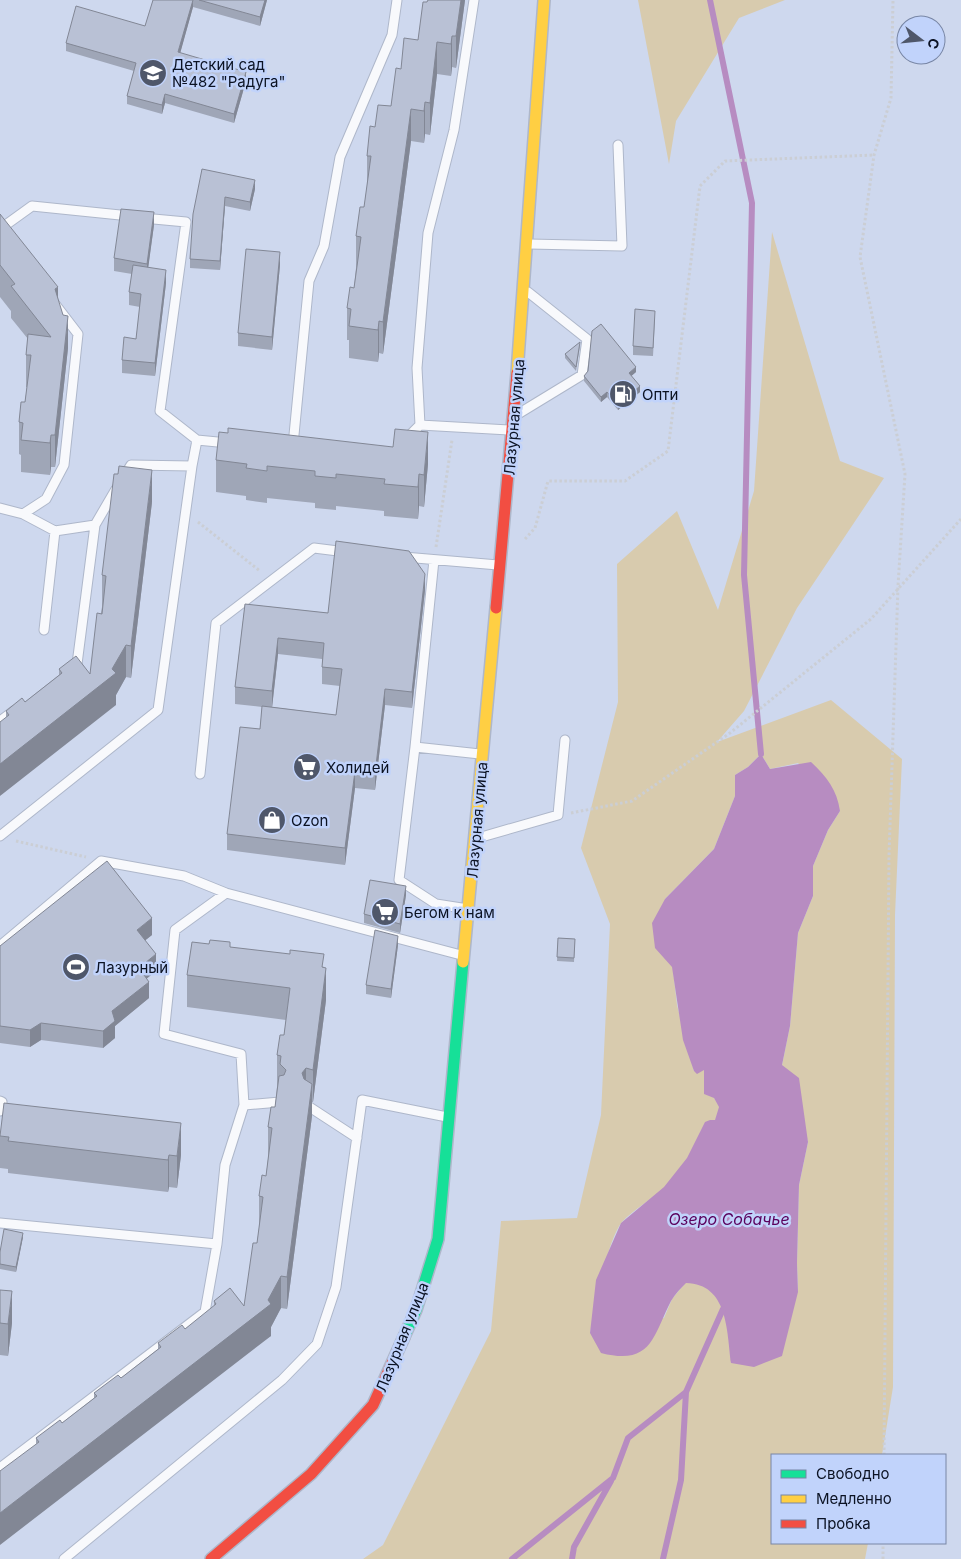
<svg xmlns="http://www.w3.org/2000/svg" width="961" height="1559" viewBox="0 0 961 1559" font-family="Inter,sans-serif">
<rect width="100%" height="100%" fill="#ced8ee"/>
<path fill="#d8cbae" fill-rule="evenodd" d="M 638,0 L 785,0 L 739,18 L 676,121 L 669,164 Z
M 772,232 L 840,461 L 884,478 L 797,608 L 744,711 L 717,742 L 831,700 L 902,759 L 895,915 L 893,1387 L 882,1455 L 772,1455 L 772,1543 L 868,1543 L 865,1559 L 363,1559 L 383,1545 L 491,1331 L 501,1221 L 577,1218 L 601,1115 L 610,924 L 581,848 L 618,702 L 617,564 L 677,511 L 718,610 L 754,491 ZM 761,754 L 770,769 L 798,763 L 840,811 L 828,830 L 813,866 L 813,896 L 798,933 L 790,1026 L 782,1065 L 808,1142 L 799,1185 L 797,1263 L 798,1292 L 712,1292 L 699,1283 L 686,1282 L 672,1299 L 664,1318 L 590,1333 C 595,1308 607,1240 622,1222 C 634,1209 651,1200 664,1188 C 679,1174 697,1150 701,1130 L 715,1121 L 720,1107 L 714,1098 L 704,1070 L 694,1071 L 677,1005 L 665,899 L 714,849 L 735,796 L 735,775 L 748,767 Z"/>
<path fill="#b78cc1" d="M 761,754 L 770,769 L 811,762 C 827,777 837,790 840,811 L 828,830 L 813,866 L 813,896 L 798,933 L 790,1026 L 782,1065 L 799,1078 L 808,1142 L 799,1185 L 797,1263 L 798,1292 L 782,1356 L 754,1367 L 731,1363 C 727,1331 728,1284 686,1283 C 681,1288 675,1294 671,1301 C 653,1336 652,1366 601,1353 L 590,1333 L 596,1280 L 621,1223 L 664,1187 L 687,1158 L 705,1122 L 710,1120 L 715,1120 L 719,1107 L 714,1098 L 704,1094 L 704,1070 L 697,1074 L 694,1071 L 683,1040 L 672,967 L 655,948 L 652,923 L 665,899 L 714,849 L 735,796 L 735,775 L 748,767 Z"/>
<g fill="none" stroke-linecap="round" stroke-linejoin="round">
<path stroke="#b78cc1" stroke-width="6" d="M 710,0 L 752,203 L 744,575 L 761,754
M 512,1559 L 613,1478 L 628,1438 L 686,1392 L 723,1309
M 572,1559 L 574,1547 L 611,1481
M 663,1559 L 681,1480 L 686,1392"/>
<g stroke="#aeb7ca" stroke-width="11">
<path id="lane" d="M 474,0 L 454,130 L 428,233 L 417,368 L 420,425 L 509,430
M 143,218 L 186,222 L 160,411 L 197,440 L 228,443
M 0,229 L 32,206 L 130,216
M 529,244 L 622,246 L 618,145
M 518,414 L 582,375 L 587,339 L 528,292
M 406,439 L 420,425
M 293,445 L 309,281 L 324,246 L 340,157 L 392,35 L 397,0
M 123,478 L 131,465 L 192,466 L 197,440
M 0,508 L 23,514 L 46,499 L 64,465 L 78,334 L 55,304
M 23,514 L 55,531 L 95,525
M 404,557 L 498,565
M 434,560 L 415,747 L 480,754
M 44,630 L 55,531
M 73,667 L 77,664 L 95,525 L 116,489
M 0,721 L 15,710
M 415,747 L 399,880 L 436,904 L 468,909
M 200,774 L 216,623 L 314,548 L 346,552
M 0,836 L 158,710 L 192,466
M 478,838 L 558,815 L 565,740
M 0,946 L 101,861 L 184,876 L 226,893 L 461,955
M 0,1101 L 2,1102 L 0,1111
M 244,1105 L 280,1102
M 308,1106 L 357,1138
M 0,1223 L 217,1244
M 0,1468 L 205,1312 L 217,1244 L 225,1165 L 244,1105 L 241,1054 L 164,1034 L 175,930 L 226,893
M 64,1559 L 282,1380 L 317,1344 L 336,1287 L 362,1100 L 447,1117"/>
</g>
<g stroke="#aeb7ca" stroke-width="14">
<path id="fast" d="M 404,1337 L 416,1310 L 438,1239 L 463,962"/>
</g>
<g stroke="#aeb7ca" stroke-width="14">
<path id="slow" d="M 517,373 L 544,0
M 463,962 L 496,608"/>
</g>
<g stroke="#aeb7ca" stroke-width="14">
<path id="jam" d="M 496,608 L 517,373
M 211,1559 L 311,1474 L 373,1405 L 404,1337"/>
</g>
<path stroke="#cbced4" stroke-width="3" stroke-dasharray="2.5 2.5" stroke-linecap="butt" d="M 198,522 L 260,571
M 525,539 L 535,528 L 548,481 L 625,481 L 668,451 L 700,186 L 725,161 L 874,155
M 436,547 L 452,440
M 571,813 L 632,801 L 730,733 L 871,619 L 961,519
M 16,841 L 86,857
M 884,1455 L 889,856 L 898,586 L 905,474 L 860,257 L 874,155 L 891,98 L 893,0
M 883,1559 L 883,1543"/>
<use href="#lane" stroke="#f8f9fc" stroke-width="9"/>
<use href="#fast" stroke="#16e098" stroke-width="11"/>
<use href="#slow" stroke="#ffcf43" stroke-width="11"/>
<use href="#jam" stroke="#f24e42" stroke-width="11"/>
</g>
<path fill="#9fa6b7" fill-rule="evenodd" d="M 153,0 L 267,0 L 260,26 L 193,7 L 180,53 L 246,81 L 234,123 L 165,103 L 162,114 L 127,104 L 127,96 L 134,71 L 66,51 L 66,43 L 145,26 Z
M 428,0 L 465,0 L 456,68 L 452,67 L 451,76 L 437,74 L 430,135 L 425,134 L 424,143 L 411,141 L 383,354 L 379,353 L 378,362 L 349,358 L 349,340 L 347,340 L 347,308 L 354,288 L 356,268 L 356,236 L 364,207 L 367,187 L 367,156 L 375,127 L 391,106 L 401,69 L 418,40 Z
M 202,169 L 255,189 L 250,211 L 225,206 L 220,270 L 190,268 L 190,259 Z
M 0,214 L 58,300 L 68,348 L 55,467 L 51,467 L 50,475 L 21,472 L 21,455 L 19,454 L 19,422 L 25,402 L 27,387 L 26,387 L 26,355 L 28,339 L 11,318 L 11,311 L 0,297 Z
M 154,225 L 148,267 L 166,283 L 155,376 L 122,373 L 122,360 L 136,339 L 140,307 L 129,305 L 129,292 L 132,274 L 114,271 L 114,258 Z
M 280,265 L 272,350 L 238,346 L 238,333 Z
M 655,319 L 653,356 L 633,355 L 633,346 Z
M 580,346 L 576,371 L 565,358 L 565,354 Z
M 636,372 L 631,376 L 640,392 L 618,410 L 607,397 L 601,402 L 584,381 L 584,376 Z
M 216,460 L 428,464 L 424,507 L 419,506 L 418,519 L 384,516 L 384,511 L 336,506 L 336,510 L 315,508 L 315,503 L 267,498 L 267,503 L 246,500 L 246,496 L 216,492 Z
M 152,502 L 131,678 L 126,677 L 116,695 L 116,705 L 6,717 L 6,711 L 25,702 L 59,675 L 59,669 L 90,674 L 102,607 L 102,575 Z
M 425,590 L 412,708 L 385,705 L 375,790 L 355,788 L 345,865 L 227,850 L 227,834 L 260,729 L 262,707 L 235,704 L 235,687 L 245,604 L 328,613 ZM 278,654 L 322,659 L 322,684 L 340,686 L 336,715 L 272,707 Z
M 406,895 L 400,933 L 364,923 L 364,914 Z
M 152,935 L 145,940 L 156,971 L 147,978 L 149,998 L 115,1026 L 115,1038 L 103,1048 L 41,1040 L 30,1047 L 0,1043 L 0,946 Z
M 558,938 L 575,939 L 574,962 L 557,961 Z
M 398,945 L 391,998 L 366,994 L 366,985 Z
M 230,947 L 324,967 L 326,1000 L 313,1102 L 312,1102 L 312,1116 L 287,1309 L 281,1308 L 271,1327 L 271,1336 L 36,1444 L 36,1438 L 62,1423 L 94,1398 L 94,1393 L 121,1378 L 158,1349 L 158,1343 L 185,1329 L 214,1307 L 214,1301 L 244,1306 L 257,1243 L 259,1228 L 259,1196 L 266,1176 L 268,1159 L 268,1127 L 275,1107 L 277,1087 L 277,1055 L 284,1035 L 286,1020 L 187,1007 L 187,975 Z
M 0,1136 L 181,1155 L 177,1188 L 169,1187 L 168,1192 L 8,1173 L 8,1169 L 0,1168 Z
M 23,1237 L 16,1272 L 0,1269 L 0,1252 Z
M 0,1290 L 12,1323 L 8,1356 L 0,1355 Z"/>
<path fill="#828795" d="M 193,0 L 193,7 L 178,61 L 178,52 Z
M 265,0 L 267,0 L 260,26 L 260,17 Z
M 461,0 L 465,0 L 456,68 L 456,36 Z
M 452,36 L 452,67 L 451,76 L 451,44 Z
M 437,42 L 437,74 L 430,135 L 430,103 Z
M 246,72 L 246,81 L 234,123 L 234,114 Z
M 165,94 L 165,103 L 162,114 L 162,105 Z
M 425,102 L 425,134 L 424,143 L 424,111 Z
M 411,109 L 411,141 L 383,354 L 383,322 Z
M 255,180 L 255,189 L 250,211 L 250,202 Z
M 225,197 L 225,206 L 220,270 L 220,261 Z
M 154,212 L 154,225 L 147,277 L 147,264 Z
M 280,252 L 280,265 L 272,350 L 272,337 Z
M 166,270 L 166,283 L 155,376 L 155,363 Z
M 58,287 L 58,318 L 55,289 Z
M 68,316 L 68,348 L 55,467 L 55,435 Z
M 379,321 L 379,353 L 378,362 L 378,330 Z
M 636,367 L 636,372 L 629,378 L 629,373 Z
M 640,386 L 640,392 L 618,410 L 618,405 Z
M 607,392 L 607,397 L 601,402 L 601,397 Z
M 428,432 L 428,464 L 424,507 L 424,475 Z
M 51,435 L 51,467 L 50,475 L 50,443 Z
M 152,470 L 152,502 L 131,678 L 131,646 Z
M 419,474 L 419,506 L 418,519 L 418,487 Z
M 425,574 L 425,590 L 412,708 L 412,692 Z
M 278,638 L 278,654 L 272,708 L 272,691 Z
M 126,645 L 126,677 L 116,695 L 116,705 L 0,796 L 0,764 L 112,669 Z
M 385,689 L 385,705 L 375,790 L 375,774 Z
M 355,771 L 355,788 L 345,865 L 345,848 Z
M 406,886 L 406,895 L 400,933 L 400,924 Z
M 152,918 L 152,935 L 137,947 L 137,930 Z
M 398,936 L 398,945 L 391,998 L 391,989 Z
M 156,954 L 156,971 L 139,985 L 139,968 Z
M 326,968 L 326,1000 L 313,1102 L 313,1070 Z
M 149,982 L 149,998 L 115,1026 L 115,1038 L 103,1048 L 103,1031 L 112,1011 Z
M 41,1023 L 41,1040 L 30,1047 L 30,1030 Z
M 306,1068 L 306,1100 L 302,1073 Z
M 312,1084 L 312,1116 L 287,1309 L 287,1277 Z
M 181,1123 L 181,1155 L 177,1188 L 177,1156 Z
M 169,1155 L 169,1187 L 168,1192 L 168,1160 Z
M 23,1233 L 23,1237 L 16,1272 L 16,1267 Z
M 281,1276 L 281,1308 L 271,1327 L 271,1336 L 0,1545 L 0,1513 L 268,1300 Z
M 12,1291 L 12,1323 L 8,1356 L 8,1324 Z"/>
<path fill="#b9c1d5" stroke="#828795" d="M 153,0 L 193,0 L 178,52 L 246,72 L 234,114 L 165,94 L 162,105 L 127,96 L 136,63 L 66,43 L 76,6 L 145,26 Z
M 199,0 L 265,0 L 260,17 Z
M 428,0 L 461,0 L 456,36 L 452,36 L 451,44 L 437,42 L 430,103 L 425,102 L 424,111 L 411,109 L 383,322 L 379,321 L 378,330 L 349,326 L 351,309 L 347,308 L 350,287 L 354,288 L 361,237 L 356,236 L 360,207 L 364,207 L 371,156 L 367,156 L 370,126 L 375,127 L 378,105 L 391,106 L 396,68 L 401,69 L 404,38 L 418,40 L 423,2 L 427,2 Z
M 202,169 L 255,180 L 250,202 L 225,197 L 220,261 L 190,259 L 193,214 Z
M 121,209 L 154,212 L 147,264 L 114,258 Z
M 0,214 L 58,287 L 55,289 L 63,315 L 68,316 L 55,435 L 51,435 L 50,443 L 21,440 L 23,423 L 19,422 L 21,402 L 25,402 L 31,355 L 26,355 L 28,334 L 51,337 L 11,286 L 15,284 L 0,265 Z
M 246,249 L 280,252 L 272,337 L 238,333 Z
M 133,265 L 166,270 L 155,363 L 122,360 L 124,337 L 136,339 L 141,294 L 129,292 Z
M 635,309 L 655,311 L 653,348 L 633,346 Z
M 601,324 L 636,367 L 629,373 L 640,386 L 618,405 L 607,392 L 601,397 L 584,376 L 588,371 L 592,331 Z
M 580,342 L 576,367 L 565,354 Z
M 228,428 L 393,447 L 395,429 L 428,432 L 424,475 L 419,474 L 418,487 L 384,484 L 385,479 L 336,474 L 336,478 L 315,476 L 315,471 L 267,466 L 267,471 L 246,468 L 247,464 L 216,460 L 219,432 L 228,433 Z
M 119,466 L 152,470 L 131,646 L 126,645 L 112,669 L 116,673 L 0,764 L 0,722 L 9,715 L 6,711 L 22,698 L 25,702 L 62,673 L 59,669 L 76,656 L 90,674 L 97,613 L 102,614 L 106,576 L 102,575 L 114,474 L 118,474 Z
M 336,541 L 409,551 L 425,574 L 412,692 L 385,689 L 375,774 L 355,771 L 345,848 L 227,834 L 240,727 L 260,729 L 262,706 L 336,715 L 342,669 L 322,667 L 324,643 L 278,638 L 272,691 L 235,687 L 245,604 L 328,613 Z
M 107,861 L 152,918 L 137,930 L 156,954 L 139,968 L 149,982 L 112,1011 L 115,1021 L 103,1031 L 41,1023 L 30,1030 L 0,1026 L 0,946 Z
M 370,880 L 406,886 L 400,924 L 364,914 Z
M 375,930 L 398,936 L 391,989 L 366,985 Z
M 558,938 L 575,939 L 574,958 L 557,957 Z
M 210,940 L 230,942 L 230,947 L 290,954 L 290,950 L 324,954 L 322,967 L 326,968 L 313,1070 L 306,1068 L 302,1073 L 304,1079 L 312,1084 L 287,1277 L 281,1276 L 268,1300 L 271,1304 L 0,1513 L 0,1471 L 39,1442 L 36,1438 L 60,1420 L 62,1423 L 97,1396 L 94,1393 L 118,1375 L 121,1378 L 161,1347 L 158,1343 L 182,1325 L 185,1329 L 216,1304 L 214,1301 L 230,1288 L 244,1306 L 253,1243 L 257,1243 L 263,1197 L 259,1196 L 262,1175 L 266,1176 L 272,1128 L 268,1127 L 271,1107 L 275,1107 L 279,1076 L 284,1075 L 286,1070 L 280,1064 L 281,1056 L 277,1055 L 280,1035 L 284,1035 L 290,988 L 187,975 L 192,942 L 209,944 Z
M 4,1103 L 181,1123 L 177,1156 L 169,1155 L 168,1160 L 8,1141 L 9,1137 L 0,1136 Z
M 4,1229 L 23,1233 L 16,1267 L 0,1264 L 0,1252 Z
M 0,1290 L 12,1291 L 8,1324 L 0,1323 Z"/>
<defs>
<g id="school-disc" transform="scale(1.4375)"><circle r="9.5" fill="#4f576a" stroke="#c1d3fb"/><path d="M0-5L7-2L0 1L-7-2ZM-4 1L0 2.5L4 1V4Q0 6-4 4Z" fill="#fff"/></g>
<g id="fuel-disc" transform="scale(1.4375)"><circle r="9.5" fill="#4f576a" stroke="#c1d3fb"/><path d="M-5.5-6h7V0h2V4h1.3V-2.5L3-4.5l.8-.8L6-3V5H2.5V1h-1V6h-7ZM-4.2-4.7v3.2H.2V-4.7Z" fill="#fff"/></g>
<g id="supermarket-disc" transform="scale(1.4375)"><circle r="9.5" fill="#4f576a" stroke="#c1d3fb"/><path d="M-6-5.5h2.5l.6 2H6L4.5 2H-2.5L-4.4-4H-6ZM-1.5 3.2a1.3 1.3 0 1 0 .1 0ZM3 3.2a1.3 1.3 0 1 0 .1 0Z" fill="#fff"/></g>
<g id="shop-disc" transform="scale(1.4375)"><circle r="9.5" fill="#4f576a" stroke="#c1d3fb"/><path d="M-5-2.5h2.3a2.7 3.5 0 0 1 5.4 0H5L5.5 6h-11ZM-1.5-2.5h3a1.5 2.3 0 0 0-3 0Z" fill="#fff"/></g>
<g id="stadium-disc" transform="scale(1.4375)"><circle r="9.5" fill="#4f576a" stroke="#c1d3fb"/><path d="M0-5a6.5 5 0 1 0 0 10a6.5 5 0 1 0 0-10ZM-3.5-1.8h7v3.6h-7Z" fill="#fff"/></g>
</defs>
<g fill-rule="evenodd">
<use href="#school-disc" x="153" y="73"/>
<use href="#fuel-disc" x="623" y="394"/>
<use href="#supermarket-disc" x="307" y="767"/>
<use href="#shop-disc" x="272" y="820"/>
<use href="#supermarket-disc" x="385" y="912"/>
<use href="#stadium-disc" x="76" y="967"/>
</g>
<g text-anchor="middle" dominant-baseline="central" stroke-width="5" stroke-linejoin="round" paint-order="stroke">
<g font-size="15" fill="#0b1223" stroke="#c1d3fb" text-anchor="start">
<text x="172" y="64">Детский сад<tspan x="172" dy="17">№482 "Радуга"</tspan></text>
<text x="642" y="394">Опти</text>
<text x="326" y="767">Холидей</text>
<text x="291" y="820">Ozon</text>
<text x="404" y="912">Бегом к нам</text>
<text x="95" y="967">Лазурный</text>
</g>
<g font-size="15" fill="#0b1223" stroke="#c1d3fb">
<text transform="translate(514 417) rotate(-85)">Лазурная улица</text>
<text transform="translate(477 820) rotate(-85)">Лазурная улица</text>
<text transform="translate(402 1337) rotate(-68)">Лазурная улица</text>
</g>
<g font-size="16" font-style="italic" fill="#5a015d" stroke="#c1d3fb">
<text x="729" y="1219">Озеро Собачье</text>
</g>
</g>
<rect x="771" y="1454" width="175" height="90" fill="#c1d3fb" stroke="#7886a5"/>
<rect x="781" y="1470" width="25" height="8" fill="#16e098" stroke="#7886a5"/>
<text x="816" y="1479" font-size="15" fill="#0b1223">Свободно</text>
<rect x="781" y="1495" width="25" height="8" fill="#ffcf43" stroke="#7886a5"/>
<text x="816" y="1504" font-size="15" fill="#0b1223">Медленно</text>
<rect x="781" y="1520" width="25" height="8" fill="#f24e42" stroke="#7886a5"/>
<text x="816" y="1529" font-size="15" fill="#0b1223">Пробка</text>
<g transform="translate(921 40) rotate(106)"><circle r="24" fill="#c1d3fb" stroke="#7886a5"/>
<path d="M0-4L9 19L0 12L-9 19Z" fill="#4f576a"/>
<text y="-8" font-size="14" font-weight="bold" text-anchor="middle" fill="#0b1223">С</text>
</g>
</svg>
